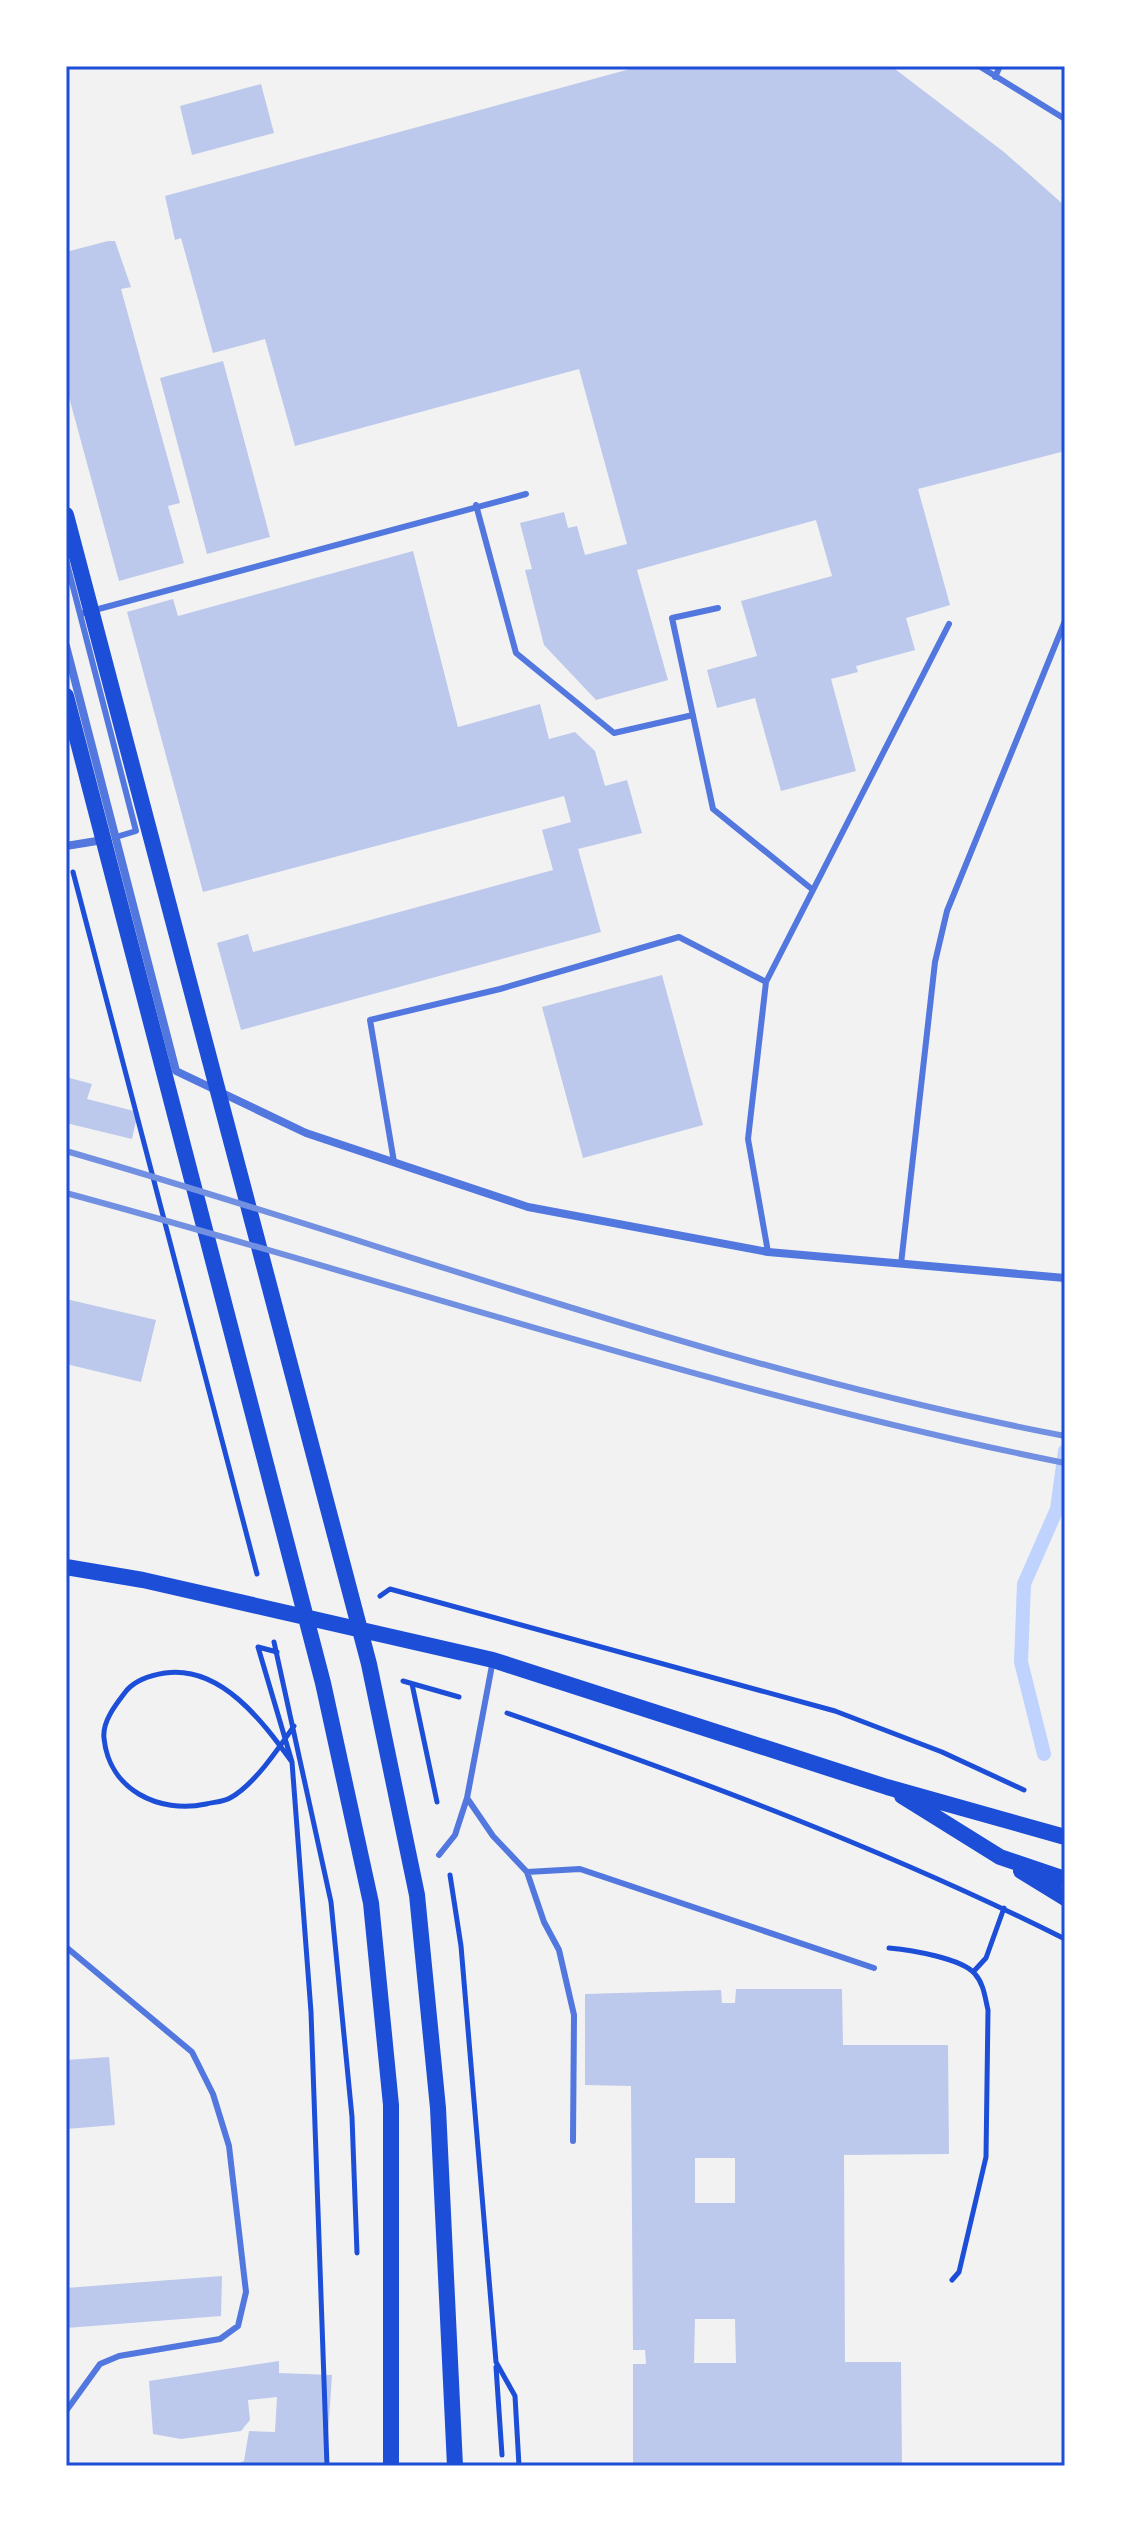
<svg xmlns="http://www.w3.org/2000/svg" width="1131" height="2532" viewBox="0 0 1131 2532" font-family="'Varela Round',sans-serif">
<rect width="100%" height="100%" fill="#f2f2f2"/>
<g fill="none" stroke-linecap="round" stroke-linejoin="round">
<path stroke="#bfd3fe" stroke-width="14" d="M 1044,1754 L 1021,1662 L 1024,1584 L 1057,1509 L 1065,1451"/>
</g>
<path fill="#bdc9ec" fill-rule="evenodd" d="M 641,66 L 891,66 L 1004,152 L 1065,206 L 1065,451 L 918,489 L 950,605 L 906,618 L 915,650 L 856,666 L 858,672 L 831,679 L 856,771 L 781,791 L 755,698 L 717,708 L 707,670 L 757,656 L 741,601 L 832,576 L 816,520 L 637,570 L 668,680 L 596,700 L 544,645 L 525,570 L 532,569 L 520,523 L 564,512 L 568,528 L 577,526 L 585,555 L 627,544 L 579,369 L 295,446 L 265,339 L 213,353 L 181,238 L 175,240 L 165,196 Z
M 261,84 L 274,133 L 192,155 L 180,106 Z
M 108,241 L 115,241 L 131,287 L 121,289 L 180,503 L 168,506 L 184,563 L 119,581 L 66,386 L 66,252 Z
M 223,361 L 270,537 L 207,554 L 160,378 Z
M 413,551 L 458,727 L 540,704 L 549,739 L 575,732 L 595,751 L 605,786 L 627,780 L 642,833 L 578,849 L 601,932 L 241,1030 L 217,943 L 248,934 L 253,952 L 553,870 L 542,830 L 571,822 L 564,796 L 203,892 L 127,612 L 173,599 L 178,616 Z
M 662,975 L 703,1125 L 583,1158 L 542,1007 Z
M 66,1077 L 92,1084 L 87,1099 L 138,1112 L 132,1139 L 66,1123 Z
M 66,1299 L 156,1320 L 141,1382 L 66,1364 Z
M 736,1989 L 842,1989 L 843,2045 L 948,2045 L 949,2154 L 844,2155 L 845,2362 L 901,2362 L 902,2466 L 633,2466 L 633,2364 L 646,2364 L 645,2350 L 633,2350 L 631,2086 L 585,2085 L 585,1994 L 721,1990 L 722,2003 L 735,2003 ZM 695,2158 L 735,2158 L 735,2203 L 695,2203 ZM 695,2319 L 735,2319 L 736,2363 L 694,2363 Z
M 109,2057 L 115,2125 L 66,2129 L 66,2060 Z
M 222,2276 L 221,2316 L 66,2328 L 66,2288 Z
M 279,2361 L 279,2373 L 332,2375 L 326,2466 L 232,2466 L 244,2461 L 249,2431 L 275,2432 L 277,2397 L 248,2400 L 250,2420 L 241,2431 L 181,2439 L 153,2434 L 149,2381 Z"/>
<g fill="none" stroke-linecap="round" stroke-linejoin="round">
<path stroke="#1d4ed8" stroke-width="5" d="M 73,872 L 257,1574
M 380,1596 L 390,1589 L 835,1711 L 942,1752 L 1024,1790
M 274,1642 L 331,1902 L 352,2117 L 357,2253
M 277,1652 L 258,1647 L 292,1762 C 263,1722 221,1665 165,1673 C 152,1675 136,1680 127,1690 C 117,1703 102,1721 104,1738 C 109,1790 159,1814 206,1804 C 213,1802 223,1802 230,1798 C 254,1785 279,1748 294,1726
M 403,1681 L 459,1697
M 412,1684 L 437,1802
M 507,1713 C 697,1779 885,1849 1065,1939
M 292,1762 L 311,2012 L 327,2466
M 450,1875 L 461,1946 L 496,2362 L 515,2396 L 519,2466
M 889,1948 C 910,1950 962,1958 975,1974 C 984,1984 985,1998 988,2010 L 986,2157 L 959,2272 L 952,2280
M 974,1971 L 986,1958 L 1004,1908
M 496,2367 L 502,2455"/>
<path stroke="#5277de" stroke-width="6" d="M 979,66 L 1065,119
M 995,77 L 1000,66
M 476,505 L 516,653 L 614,733 L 693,715
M 66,560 L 80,614
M 718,608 L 672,618 L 713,809 L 813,890
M 116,837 L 136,831 L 80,614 L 526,494
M 394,1162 L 370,1020 L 500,989 L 679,937 L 766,982
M 768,1252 L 748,1139 L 766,982 L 949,624
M 901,1264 L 935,962 L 947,911 L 1065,621
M 493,1660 L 467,1798 L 493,1836 L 527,1872 L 544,1922 L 559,1950 L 574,2015 L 573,2141
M 439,1855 L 455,1835 L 467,1798
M 527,1872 L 580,1869 L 874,1968
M 66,1947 L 192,2052 L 213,2094 L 229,2146 L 246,2292 L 238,2326 L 220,2339 L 119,2356 L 100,2364 L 66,2411"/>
<path stroke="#5277de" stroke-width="8" d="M 66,646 L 176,1071 L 306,1133 L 528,1207 L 768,1252 L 1065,1278
M 66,846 L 103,840"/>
<path stroke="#1d4ed8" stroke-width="16" d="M 66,515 L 369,1664 L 417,1895 L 438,2108 L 455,2466
M 66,696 L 323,1683 L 371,1903 L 391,2105 L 391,2466
M 66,1567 L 143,1580 L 493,1660 L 887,1787 L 1065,1837
M 902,1796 L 1000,1857 L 1065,1879
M 1021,1871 L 1065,1898"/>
<path stroke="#7290e2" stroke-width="6" d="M 66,1151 C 399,1247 724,1371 1065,1436
M 66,1193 C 399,1283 726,1395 1065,1463"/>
</g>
<rect width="1131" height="2532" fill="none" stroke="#ffffff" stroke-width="136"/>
<rect x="68" y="68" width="995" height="2396" fill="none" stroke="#1d4ed8" stroke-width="3"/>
</svg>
